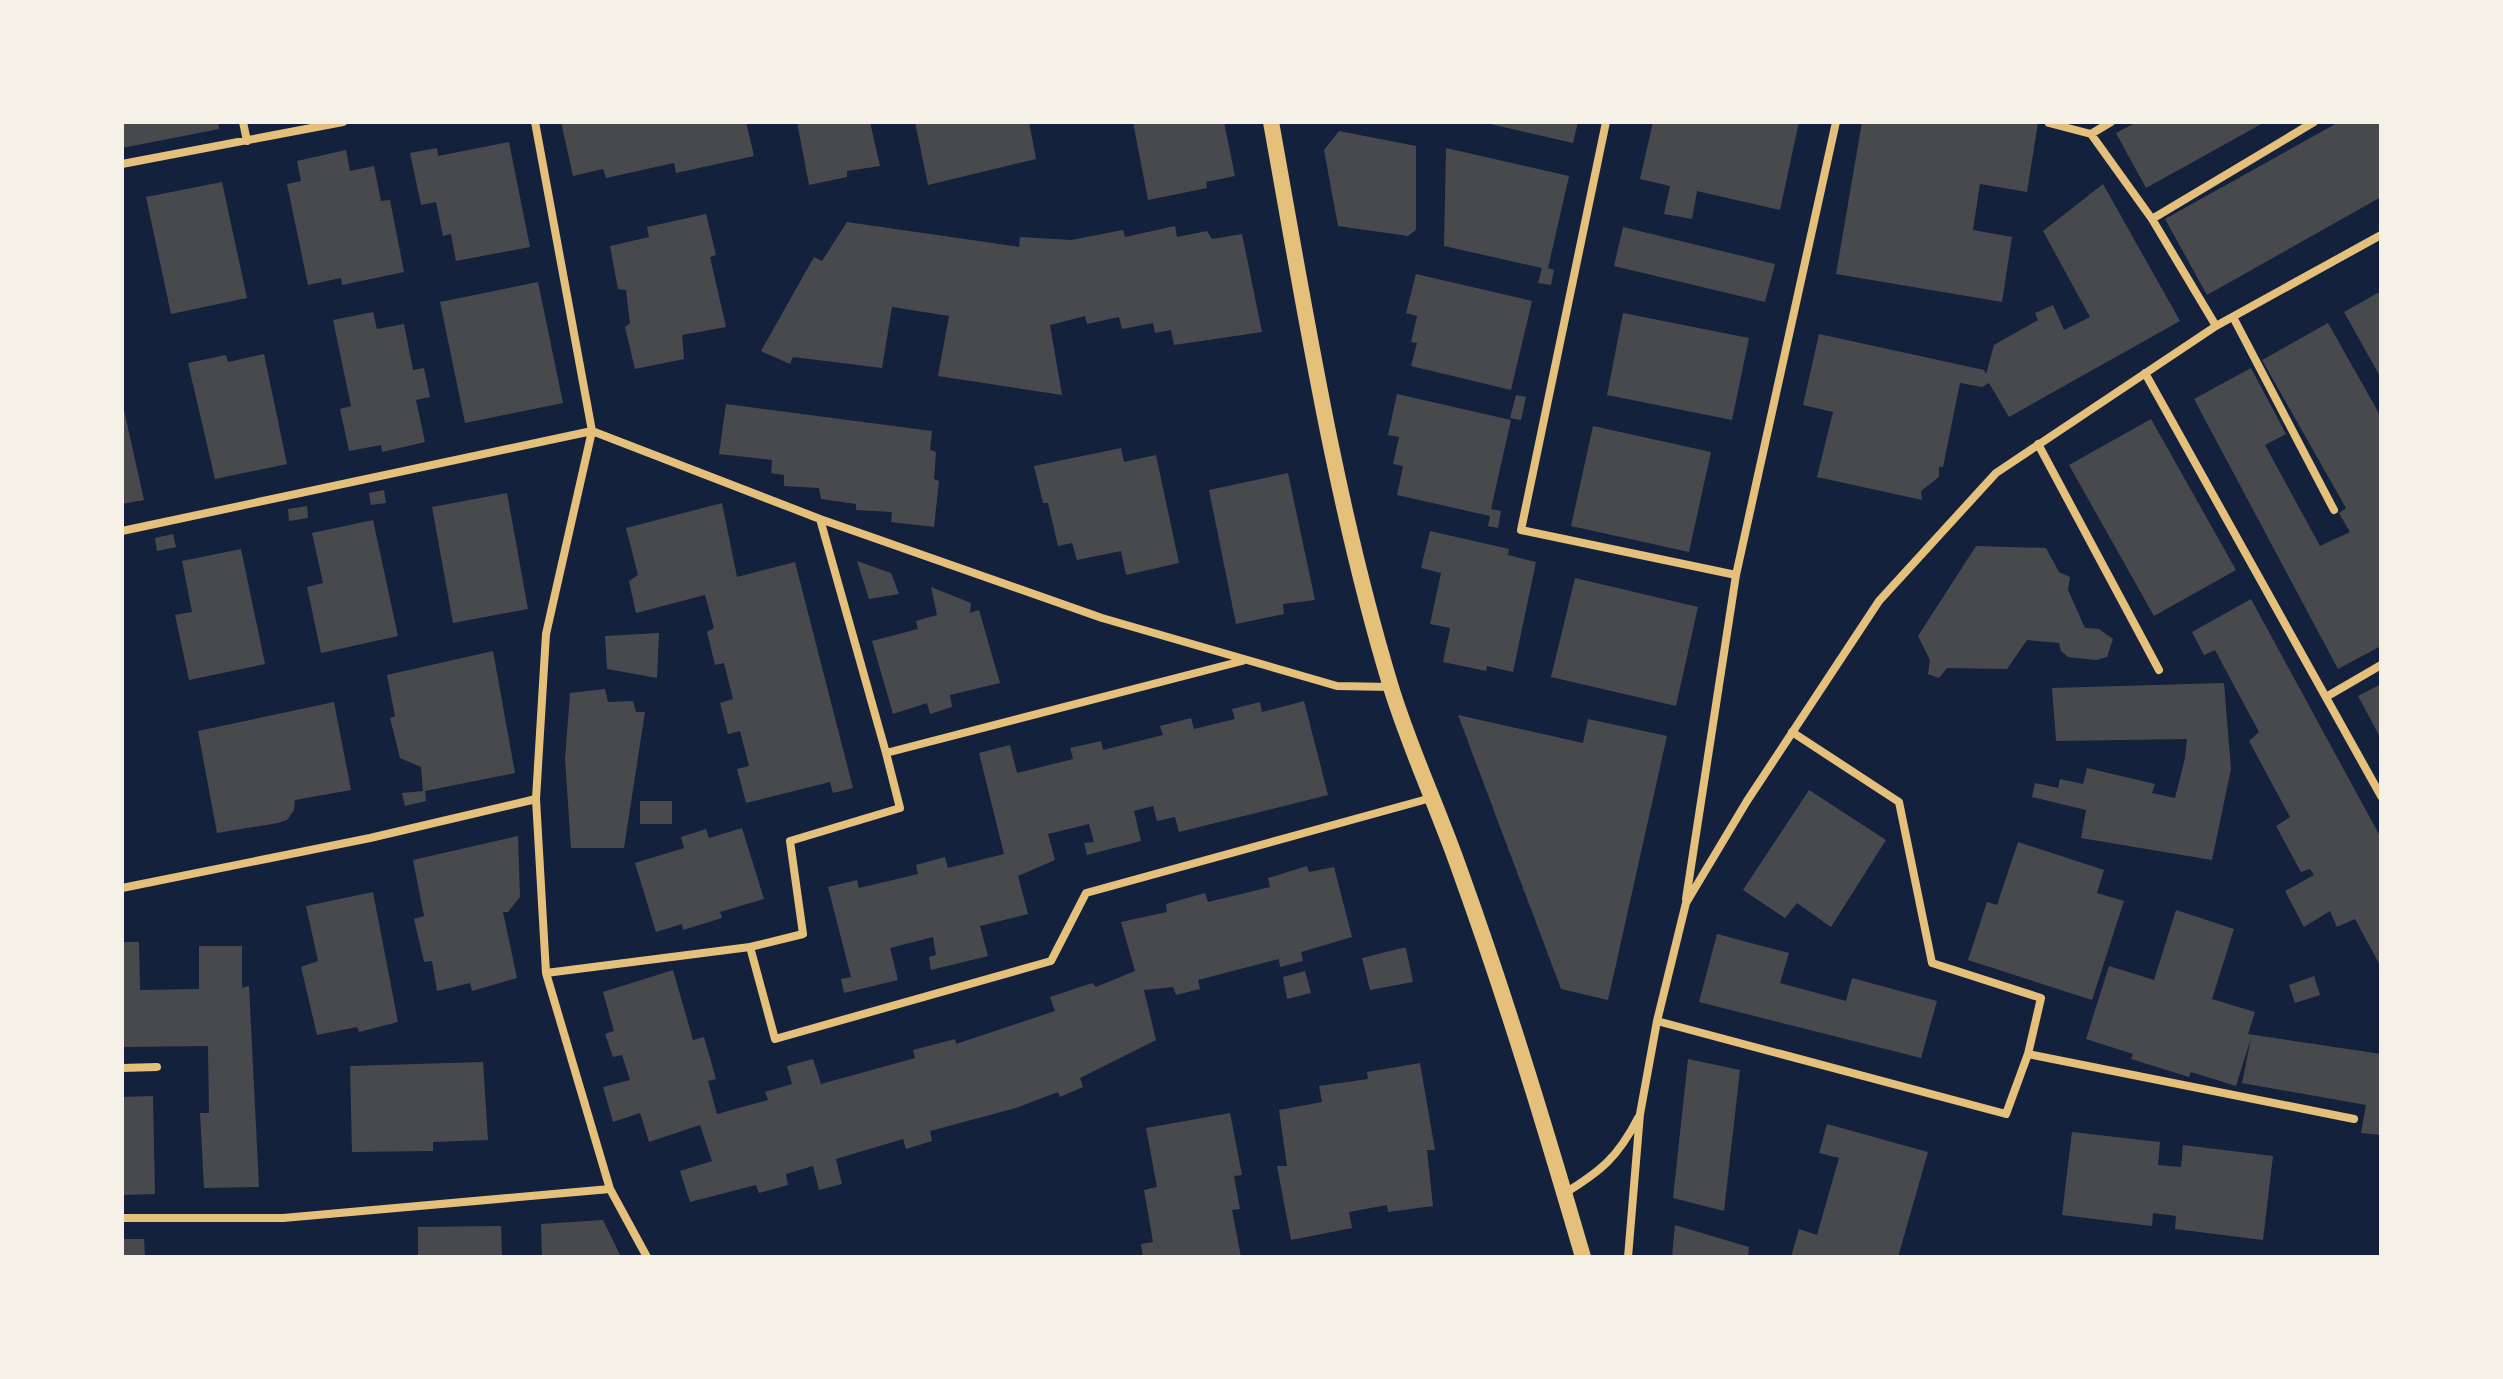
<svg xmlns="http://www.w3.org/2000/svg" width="2503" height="1379" viewBox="0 0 2503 1379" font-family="'Fira Sans Condensed',sans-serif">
<rect width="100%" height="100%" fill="#14213d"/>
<path fill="#48494c" d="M 122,122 L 218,122 L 219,129 L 122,148 Z
M 561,122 L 746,122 L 754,156 L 676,173 L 674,163 L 606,178 L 603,169 L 573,176 Z
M 797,122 L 870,122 L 880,166 L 847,171 L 847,177 L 809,185 Z
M 915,122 L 1029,122 L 1036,159 L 928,185 Z
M 1133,122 L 1224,122 L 1235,176 L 1206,182 L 1207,188 L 1148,200 Z
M 1482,122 L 1578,122 L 1573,143 Z
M 1653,122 L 1799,122 L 1780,210 L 1697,191 L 1692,219 L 1664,214 L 1670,186 L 1640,179 Z
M 1862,122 L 2038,123 L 2027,192 L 1980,184 L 1973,230 L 2012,237 L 2002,302 L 1836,274 Z
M 2137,122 L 2265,122 L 2146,188 L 2116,133 Z
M 2339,122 L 2381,122 L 2381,197 L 2207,295 L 2165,219 Z
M 1339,131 L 1416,146 L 1416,230 L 1408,236 L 1338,226 L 1324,150 Z
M 509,142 L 530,247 L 456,261 L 451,234 L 443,236 L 436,202 L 421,205 L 410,153 L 437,148 L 438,156 Z
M 1446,148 L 1569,176 L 1548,268 L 1554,270 L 1551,285 L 1538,283 L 1542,268 L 1444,246 Z
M 346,150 L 350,171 L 374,166 L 381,201 L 390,200 L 404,272 L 342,285 L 341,278 L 308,285 L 287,184 L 301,181 L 297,161 Z
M 222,182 L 247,298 L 171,314 L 146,197 Z
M 2103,184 L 2180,321 L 2009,417 L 1989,383 L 1982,387 L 1960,383 L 1943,467 L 1939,467 L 1939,477 L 1921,491 L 1922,500 L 1817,477 L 1833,412 L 1803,405 L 1819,334 L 1984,370 L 1986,374 L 1994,345 L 2038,320 L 2035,313 L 2053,305 L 2064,330 L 2090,317 L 2043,231 Z
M 706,214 L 716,255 L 710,257 L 726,327 L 682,335 L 684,359 L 635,369 L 625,327 L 630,323 L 626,290 L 618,289 L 610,246 L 649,237 L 647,227 Z
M 847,222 L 1019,247 L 1020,237 L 1071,240 L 1123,230 L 1125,237 L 1175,226 L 1177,237 L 1207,231 L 1212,239 L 1242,234 L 1262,332 L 1174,345 L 1171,330 L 1155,333 L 1153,323 L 1122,329 L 1119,317 L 1087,324 L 1085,316 L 1050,325 L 1062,395 L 938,376 L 949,316 L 892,307 L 882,368 L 793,357 L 790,364 L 761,351 L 814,257 L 822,261 Z
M 1623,227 L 1775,264 L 1765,302 L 1614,266 Z
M 1416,274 L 1532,301 L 1511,390 L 1411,366 L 1417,343 L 1411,342 L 1417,316 L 1406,313 Z
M 538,282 L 563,403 L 465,423 L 440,302 Z
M 2381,291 L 2381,378 L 2344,312 Z
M 373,312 L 377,329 L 404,324 L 413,370 L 424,368 L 430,397 L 416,400 L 425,442 L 382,452 L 381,445 L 349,451 L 340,409 L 351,406 L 333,320 Z
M 1623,313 L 1749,338 L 1732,420 L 1607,395 Z
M 2328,323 L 2381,417 L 2381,646 L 2338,669 L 2194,399 L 2251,368 L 2286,434 L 2265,445 L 2320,546 L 2350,532 L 2339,513 L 2346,508 L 2262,360 Z
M 264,354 L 287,464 L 215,479 L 188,363 L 226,355 L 228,362 Z
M 1397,394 L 1511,420 L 1491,509 L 1501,511 L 1498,528 L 1488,526 L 1490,516 L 1397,495 L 1403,466 L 1393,464 L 1399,437 L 1388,435 Z
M 1516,395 L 1526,397 L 1521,420 L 1510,418 Z
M 122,401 L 144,500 L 122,504 Z
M 726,404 L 932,431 L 930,450 L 936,452 L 934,479 L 939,481 L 934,527 L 891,522 L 892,512 L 856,510 L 856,504 L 821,499 L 819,488 L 784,486 L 784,475 L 771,473 L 772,460 L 719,454 Z
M 2151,419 L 2236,570 L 2154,616 L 2069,465 Z
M 1593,426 L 1711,452 L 1689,552 L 1571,526 Z
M 1121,448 L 1124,462 L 1156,455 L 1179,563 L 1126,575 L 1121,551 L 1077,560 L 1072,543 L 1058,546 L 1048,503 L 1043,503 L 1034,466 Z
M 1288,473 L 1315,600 L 1283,604 L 1284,614 L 1236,624 L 1209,490 Z
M 384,490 L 386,503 L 371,505 L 369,493 Z
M 507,493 L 528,609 L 453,623 L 432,507 Z
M 722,503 L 737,577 L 795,562 L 853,788 L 833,793 L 830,782 L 746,803 L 737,769 L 749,766 L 740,731 L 728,734 L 720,703 L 733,699 L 724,663 L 715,665 L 707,632 L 714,628 L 705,595 L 636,613 L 629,581 L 638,575 L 626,528 Z
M 307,506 L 308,518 L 289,521 L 288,509 Z
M 373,520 L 398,636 L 321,653 L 307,587 L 323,583 L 312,533 Z
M 1430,531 L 1509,549 L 1508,555 L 1536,562 L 1513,672 L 1487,666 L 1486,671 L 1443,662 L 1450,628 L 1430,624 L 1441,573 L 1421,568 Z
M 173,534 L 176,547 L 157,551 L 155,538 Z
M 1976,546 L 2046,548 L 2059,572 L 2070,577 L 2068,590 L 2085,628 L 2099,629 L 2113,639 L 2107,657 L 2096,660 L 2068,657 L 2061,651 L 2059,643 L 2027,640 L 2007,669 L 1947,668 L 1939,678 L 1928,674 L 1930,660 L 1918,636 Z
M 241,549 L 265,664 L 189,680 L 175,615 L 192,612 L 182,561 Z
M 857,561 L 891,573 L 899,594 L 869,599 Z
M 1575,578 L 1698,607 L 1676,706 L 1551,677 Z
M 931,587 L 971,603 L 970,613 L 979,610 L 1000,683 L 950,695 L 952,707 L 930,714 L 927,703 L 893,714 L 872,641 L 918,629 L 916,621 L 937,615 Z
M 2251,599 L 2381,838 L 2381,967 L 2355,919 L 2337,927 L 2330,911 L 2304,927 L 2285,891 L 2314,875 L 2310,869 L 2301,872 L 2276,826 L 2290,817 L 2249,741 L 2259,732 L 2215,650 L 2204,655 L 2192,632 Z
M 659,633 L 657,678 L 607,669 L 605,636 Z
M 493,651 L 515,773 L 425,791 L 426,801 L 405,806 L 402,793 L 423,791 L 421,767 L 400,758 L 390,718 L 395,716 L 387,675 Z
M 2224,683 L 2231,769 L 2212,860 L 2081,838 L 2086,810 L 2032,797 L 2035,783 L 2058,788 L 2060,779 L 2083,784 L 2087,768 L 2155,784 L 2152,793 L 2175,798 L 2185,758 L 2187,739 L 2056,741 L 2052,688 Z
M 2381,684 L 2381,739 L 2358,696 Z
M 605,689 L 608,702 L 633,701 L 636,712 L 645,712 L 624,848 L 571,848 L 565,759 L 570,693 Z
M 1304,701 L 1328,795 L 1179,832 L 1175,817 L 1157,821 L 1153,806 L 1134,811 L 1141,841 L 1087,855 L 1084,843 L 1094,842 L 1089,824 L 1048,834 L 1055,860 L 1018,876 L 1028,914 L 980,926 L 988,956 L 931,970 L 929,957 L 936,955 L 933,937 L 890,948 L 898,980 L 844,993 L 841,979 L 851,977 L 828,887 L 857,880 L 859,888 L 918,874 L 916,865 L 945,857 L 948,868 L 1004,854 L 979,753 L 1010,745 L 1017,773 L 1073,759 L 1070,748 L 1101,741 L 1103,750 L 1163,735 L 1160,726 L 1191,718 L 1194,729 L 1235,719 L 1232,709 L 1260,702 L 1262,712 Z
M 334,702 L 351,790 L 295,800 L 294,810 L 287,820 L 278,823 L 217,833 L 198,731 Z
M 1458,715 L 1583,743 L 1588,719 L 1667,736 L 1608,1000 L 1561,989 Z
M 1809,790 L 1886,840 L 1831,927 L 1797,903 L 1785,918 L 1743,890 Z
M 640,801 L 672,801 L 672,824 L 640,824 Z
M 742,828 L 764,899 L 720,912 L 722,918 L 683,930 L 682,924 L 656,932 L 635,863 L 684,848 L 681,837 L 706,829 L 709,838 Z
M 518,836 L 520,897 L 508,912 L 503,912 L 517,978 L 472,991 L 470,983 L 437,991 L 432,961 L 424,962 L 414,919 L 424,916 L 413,860 Z
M 2018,842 L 2104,870 L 2097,893 L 2124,901 L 2092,1000 L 1968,960 L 1987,902 L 1997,905 Z
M 1307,866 L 1309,872 L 1334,867 L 1352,937 L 1301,952 L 1303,961 L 1280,967 L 1279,959 L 1198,980 L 1200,989 L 1176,995 L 1173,987 L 1144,990 L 1156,1040 L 1080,1078 L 1083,1087 L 1060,1097 L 1058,1092 L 1016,1108 L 930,1131 L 932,1141 L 906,1149 L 903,1139 L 836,1159 L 842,1184 L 819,1190 L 813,1166 L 786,1174 L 788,1185 L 759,1193 L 756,1185 L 690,1202 L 680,1171 L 712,1161 L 700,1125 L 649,1142 L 640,1113 L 613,1122 L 603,1087 L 630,1080 L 622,1055 L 613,1057 L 605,1034 L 614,1031 L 603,992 L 673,970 L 693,1040 L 704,1037 L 716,1079 L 708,1081 L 717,1114 L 768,1100 L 765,1092 L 792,1084 L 787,1066 L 813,1059 L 821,1084 L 915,1058 L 913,1050 L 955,1039 L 956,1044 L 1055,1011 L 1050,997 L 1092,983 L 1096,987 L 1135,971 L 1121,922 L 1167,912 L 1166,904 L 1205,893 L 1208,902 L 1270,887 L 1268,878 Z
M 373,892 L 398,1022 L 359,1032 L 357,1027 L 317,1035 L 301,967 L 318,961 L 306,906 Z
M 2176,910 L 2234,929 L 2212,999 L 2255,1012 L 2248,1034 L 2381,1054 L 2381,1135 L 2361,1133 L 2366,1105 L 2242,1083 L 2251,1038 L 2236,1086 L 2191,1072 L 2189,1077 L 2131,1059 L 2133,1054 L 2086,1039 L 2109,966 L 2154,980 Z
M 1717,934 L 1789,953 L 1780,983 L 1846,1001 L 1852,978 L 1937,1001 L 1921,1058 L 1699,1002 Z
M 122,942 L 139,942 L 140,990 L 199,989 L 199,946 L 242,946 L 242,988 L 249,986 L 259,1187 L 204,1188 L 200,1113 L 209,1113 L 208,1046 L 122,1047 Z
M 1402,948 L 1406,948 L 1413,982 L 1370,990 L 1362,958 Z
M 1305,971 L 1311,993 L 1287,999 L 1283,977 Z
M 2314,976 L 2320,995 L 2295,1003 L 2289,985 Z
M 1688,1059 L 1740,1070 L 1724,1211 L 1673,1198 Z
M 483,1062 L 488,1140 L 433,1142 L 433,1151 L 352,1152 L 350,1066 Z
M 1420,1063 L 1435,1150 L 1427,1150 L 1433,1206 L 1388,1212 L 1387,1205 L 1349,1212 L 1352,1228 L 1291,1240 L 1277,1166 L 1287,1166 L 1279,1110 L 1322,1102 L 1319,1086 L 1368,1079 L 1367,1072 Z
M 153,1096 L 155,1194 L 122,1195 L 122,1097 Z
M 1230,1113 L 1242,1175 L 1234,1176 L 1240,1209 L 1232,1210 L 1241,1257 L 1143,1257 L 1141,1244 L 1153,1242 L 1144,1190 L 1157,1187 L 1146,1128 Z
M 1827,1124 L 1928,1152 L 1898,1257 L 1791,1257 L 1799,1229 L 1817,1235 L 1839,1158 L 1819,1153 Z
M 2072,1132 L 2160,1142 L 2158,1165 L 2181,1167 L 2183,1145 L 2273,1156 L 2263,1240 L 2175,1229 L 2176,1216 L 2153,1213 L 2152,1226 L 2062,1215 Z
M 603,1220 L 621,1257 L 542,1257 L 541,1224 Z
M 1675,1225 L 1749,1247 L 1748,1257 L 1672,1257 Z
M 501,1226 L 502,1257 L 418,1257 L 418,1227 Z
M 122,1239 L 144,1239 L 145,1257 L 122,1257 Z"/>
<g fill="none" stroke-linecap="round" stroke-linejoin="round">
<path stroke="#e5c07b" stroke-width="8" d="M 243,122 L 247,141
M 535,122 L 592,431 L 546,634 L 536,799 L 546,973 L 610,1189 L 647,1257
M 1606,122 L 1521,530 L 1736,575
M 2049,123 L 2091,134 L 2152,219 L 2216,326
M 2091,134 L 2111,122
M 122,164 L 343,122
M 2152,219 L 2314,122
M 2233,317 L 2334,510
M 2145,373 L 2381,796
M 592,431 L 820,519 L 1102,618 L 1337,686 L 1391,687
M 2038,444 L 2159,670
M 820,519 L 886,753 L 1242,661
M 122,531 L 592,431
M 2326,697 L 2381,665
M 1792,732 L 1899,802 L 1932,963 L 2041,998 L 2028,1054 L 2354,1119
M 122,888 L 370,838 L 536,799
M 1686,899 L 1736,575 L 1836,122
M 750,947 L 803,934 L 790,841 L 900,808 L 886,753
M 546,973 L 750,947 L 775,1039 L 1051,961 L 1086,893 L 1431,798
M 1657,1021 L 2006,1114 L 2028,1054
M 122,1068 L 157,1067
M 1565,1193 C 1601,1171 1618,1157 1638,1118
M 122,1218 L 283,1218 L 610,1189
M 1628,1257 L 1640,1114 L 1657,1021 L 1686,903 L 1747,801 L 1879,601 L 1996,473 L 2216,326 L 2381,235"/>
<path stroke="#e5c07b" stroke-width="16" d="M 1271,122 C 1305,310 1335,501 1390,684 C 1409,747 1438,808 1460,871 C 1506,998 1545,1127 1583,1257"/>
</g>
<rect width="2503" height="1379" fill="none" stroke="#f6f1e7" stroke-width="248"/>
</svg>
